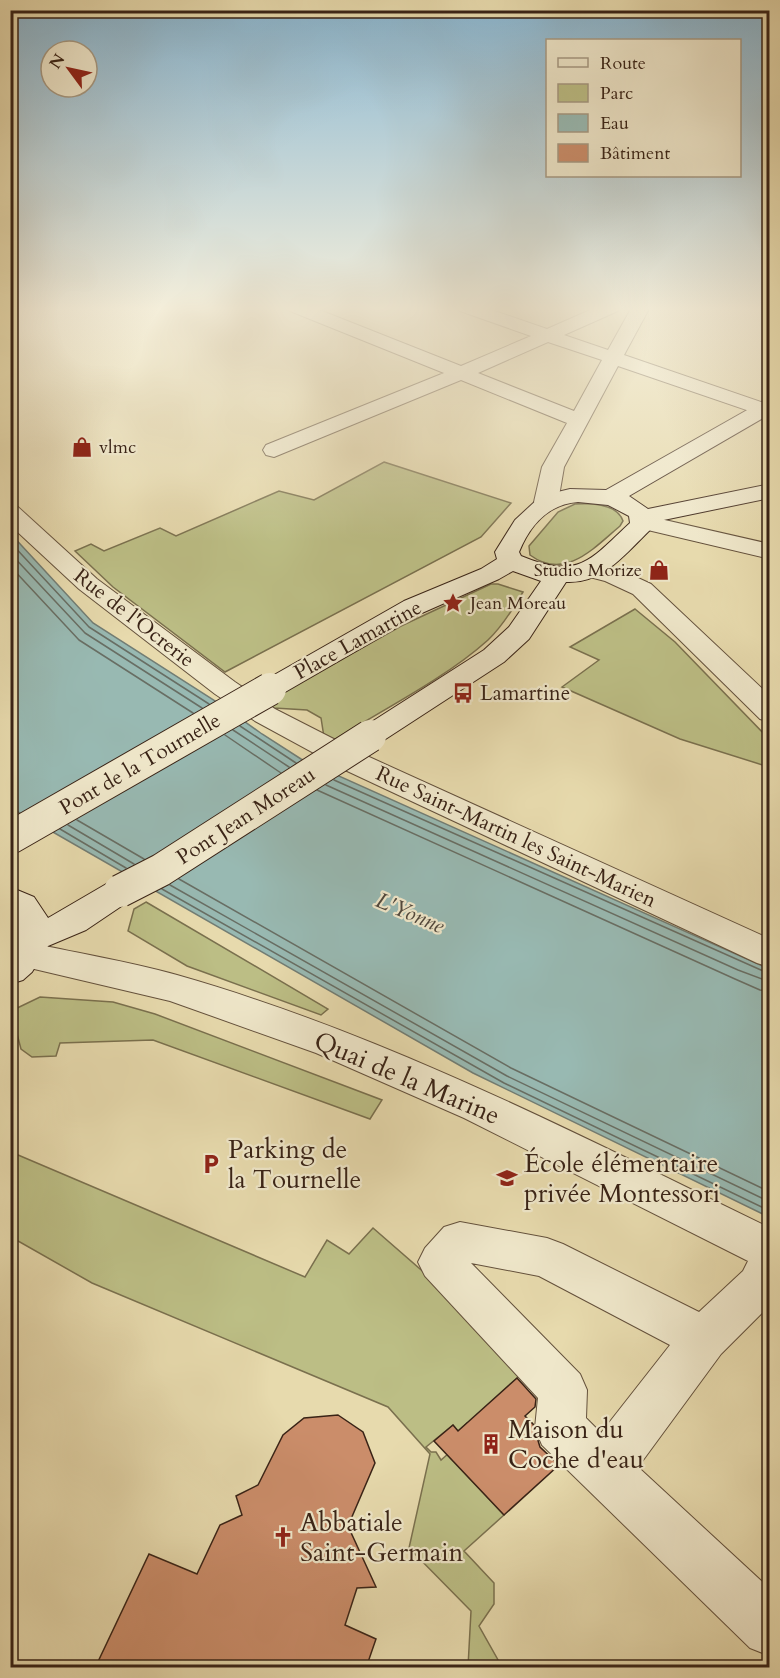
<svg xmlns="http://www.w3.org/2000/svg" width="780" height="1678" viewBox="0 0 780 1678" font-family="Cardo,serif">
<rect width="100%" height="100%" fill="#e7daad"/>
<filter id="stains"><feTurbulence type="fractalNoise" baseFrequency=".00333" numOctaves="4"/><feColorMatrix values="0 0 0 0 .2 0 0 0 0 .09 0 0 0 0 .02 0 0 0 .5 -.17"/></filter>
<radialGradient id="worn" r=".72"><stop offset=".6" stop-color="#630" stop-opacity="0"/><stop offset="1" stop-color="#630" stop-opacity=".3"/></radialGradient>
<path fill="#bcbe85" stroke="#7a704e" stroke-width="1.5" d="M 384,462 L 511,503 L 481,537 L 225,672 L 113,587 L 75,551 L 91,544 L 104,551 L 160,528 L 176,536 L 279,491 L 314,500 Z
M 575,504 C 590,503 617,503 623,521 L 620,526 C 594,548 565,581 530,555 L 529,546 L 558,512 Z
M 491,584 L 498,584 L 523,592 C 513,609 502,627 488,640 C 446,678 381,711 332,741 L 324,737 L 321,718 L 307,710 L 274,708 L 264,703 L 401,626 Z
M 635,609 L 675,642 L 769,739 L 769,767 L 680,739 L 562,687 L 599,660 L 570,647 Z
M 146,902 L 328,1009 L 321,1015 L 187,966 L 128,931 L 134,909 Z
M 40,997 L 113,1002 L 155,1014 L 382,1100 L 370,1119 L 153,1040 L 60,1043 L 56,1056 L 32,1057 L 21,1049 L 11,1011 Z
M 11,1152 L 305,1277 L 327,1240 L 349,1254 L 373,1228 L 435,1282 L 524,1372 L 491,1402 L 487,1442 L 467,1423 L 458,1431 L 453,1425 L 426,1447 L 431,1452 L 436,1452 L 441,1460 L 449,1453 L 459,1467 L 504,1515 L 464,1551 L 494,1583 L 494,1604 L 479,1626 L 502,1667 L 468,1667 L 471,1611 L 409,1548 L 430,1454 L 388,1407 L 92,1283 L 11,1237 Z"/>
<path fill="#98b9b2" stroke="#727d74" stroke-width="1.5" d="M 10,533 L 93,623 L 220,704 L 262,734 L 301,759 L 769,969 L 769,1217 L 473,1073 L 11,808 Z"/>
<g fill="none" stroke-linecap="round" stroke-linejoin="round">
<path stroke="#686e64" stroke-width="1.5" d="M 10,542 L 89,627 L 209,704
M 10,553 L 85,633 L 202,708
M 10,566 L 79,640 L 193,713
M 240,726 L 296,763
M 233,730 L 289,767
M 225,735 L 281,773
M 334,780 L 770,974
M 326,785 L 738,970 L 770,982
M 317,790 L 735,979 L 760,990 L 770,991
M 77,820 L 144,859
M 68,825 L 134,864
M 60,829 L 126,868
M 179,879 L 511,1068 L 770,1192
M 170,885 L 507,1076 L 770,1202
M 162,889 L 504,1083 L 770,1211"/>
</g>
<path fill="#cb8d6a" stroke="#392316" stroke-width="1.5" d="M 517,1378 L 536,1399 L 535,1407 L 525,1416 L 533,1424 L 540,1447 L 559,1465 L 504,1515 L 434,1441 L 453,1425 L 458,1431 Z
M 338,1415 L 363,1432 L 375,1463 L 348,1526 L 376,1587 L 357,1588 L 345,1625 L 376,1639 L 366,1668 L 95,1668 L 149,1554 L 197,1574 L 220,1525 L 242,1515 L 236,1496 L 258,1485 L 283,1435 L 304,1418 Z"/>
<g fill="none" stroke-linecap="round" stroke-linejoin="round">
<g stroke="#64513c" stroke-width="2">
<path id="minor" d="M 287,307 L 312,307 L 461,366 L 531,336 L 460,311 L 457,307 L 483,307 L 547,329 L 597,307 L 621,307 L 618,311 L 564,335 L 608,350 L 632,307 L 650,307 L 624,355 L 770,405 L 770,418 L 618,366 L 564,467 L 558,502 L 554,507 L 546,509 L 538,507 L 534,502 L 542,467 L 567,423 L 461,380 L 274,457 L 266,455 L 263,450 L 266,445 L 444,373 L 290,311 ZM 548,342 L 602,360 L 574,411 L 478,373 Z
M 10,505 L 18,507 L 97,579 L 235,682 L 275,709 L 367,756 L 770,939 L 770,967 L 757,963 L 345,770 L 255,721 L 215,694 L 79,589 L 10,525 Z
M 643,515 L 770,544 L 770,559 L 635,527 L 631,522 L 635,517 Z
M 591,562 L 623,571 L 651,584 L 770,696 L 770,722 L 760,719 L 633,594 L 605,581 L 582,575 L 578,570 L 582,565 Z
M 26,942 C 76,953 127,961 177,975 C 384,1034 577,1134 770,1228 L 770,1305 L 721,1354 L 638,1467 L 770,1589 L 770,1656 L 750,1648 L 542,1445 L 535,1428 L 538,1398 L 425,1276 L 418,1262 L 425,1248 L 444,1227 L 460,1222 L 547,1238 L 563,1244 L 699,1312 L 743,1271 L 748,1261 L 464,1118 L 316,1053 L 170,1001 L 13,964 L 10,950 L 13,946 ZM 471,1263 L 539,1276 L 670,1345 L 601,1433 L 586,1418 L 587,1390 L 580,1374 Z"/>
</g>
<g stroke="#392316" stroke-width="2">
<path id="secondary" d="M 770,399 L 770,414 L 629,496 L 648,509 L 770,484 L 770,498 L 654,522 L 650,530 C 626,553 603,584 566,582 L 529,639 L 504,662 L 381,742 L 370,745 L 359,742 L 355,736 L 359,730 L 484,650 L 509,627 L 541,581 L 513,571 L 499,579 L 422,613 L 280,695 L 270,698 L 260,695 L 256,689 L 260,683 L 404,601 L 481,569 L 497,559 L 495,552 L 515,520 L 541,496 L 570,489 L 606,490 L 763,401 ZM 578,502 L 608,505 L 629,516 L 630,523 C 589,561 579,580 521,556 L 519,552 C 530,525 549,504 578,502 Z
M 120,879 L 132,883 L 137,891 L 132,899 L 86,930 L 48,946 L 32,972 L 23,980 L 10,984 L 10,948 L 16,934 L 16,924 L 10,916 L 10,887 L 34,897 L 48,918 L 108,883 Z"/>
</g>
<use href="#minor" fill="#efe7ca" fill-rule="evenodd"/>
<use href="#secondary" fill="#efe7ca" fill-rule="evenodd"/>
<g stroke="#392316" stroke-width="34" stroke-linecap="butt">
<path id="secondary-bridge" d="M 10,838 L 270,689
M 120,891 L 161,870 L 370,736"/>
</g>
<use href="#secondary-bridge" stroke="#efe7ca" stroke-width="32"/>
</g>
<linearGradient id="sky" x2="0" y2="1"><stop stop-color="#88b6d2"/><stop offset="0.57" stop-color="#f4eeda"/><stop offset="1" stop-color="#f4eeda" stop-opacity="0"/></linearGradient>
<rect width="780" height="542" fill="url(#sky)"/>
<defs>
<g id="shop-bare" transform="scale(1.62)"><path d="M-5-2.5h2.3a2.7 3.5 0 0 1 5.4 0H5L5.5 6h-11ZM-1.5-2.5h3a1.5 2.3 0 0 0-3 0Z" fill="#8f2418" stroke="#efe7ca" stroke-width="2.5" paint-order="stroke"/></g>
<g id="sight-bare" transform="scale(1.62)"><path d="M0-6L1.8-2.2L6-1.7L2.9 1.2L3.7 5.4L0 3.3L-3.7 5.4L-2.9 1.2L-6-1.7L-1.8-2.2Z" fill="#8f2418" stroke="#efe7ca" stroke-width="2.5" paint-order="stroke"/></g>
<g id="bus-bare" transform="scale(1.62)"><path d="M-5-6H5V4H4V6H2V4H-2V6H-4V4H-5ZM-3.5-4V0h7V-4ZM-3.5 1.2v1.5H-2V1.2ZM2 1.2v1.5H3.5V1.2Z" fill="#8f2418" stroke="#efe7ca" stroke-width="2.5" paint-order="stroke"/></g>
<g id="parking-bare" transform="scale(1.62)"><path d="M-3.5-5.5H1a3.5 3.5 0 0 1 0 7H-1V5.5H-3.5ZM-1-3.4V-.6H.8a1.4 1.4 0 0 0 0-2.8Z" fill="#8f2418" stroke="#efe7ca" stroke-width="2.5" paint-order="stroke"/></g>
<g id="school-bare" transform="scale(1.62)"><path d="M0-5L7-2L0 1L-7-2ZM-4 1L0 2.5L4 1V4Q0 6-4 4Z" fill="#8f2418" stroke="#efe7ca" stroke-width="2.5" paint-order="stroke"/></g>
<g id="building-bare" transform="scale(1.62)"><path d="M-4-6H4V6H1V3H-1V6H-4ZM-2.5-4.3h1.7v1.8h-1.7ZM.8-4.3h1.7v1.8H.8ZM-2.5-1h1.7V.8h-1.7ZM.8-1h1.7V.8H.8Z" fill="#8f2418" stroke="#efe7ca" stroke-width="2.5" paint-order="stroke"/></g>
<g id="church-bare" transform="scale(1.62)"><path d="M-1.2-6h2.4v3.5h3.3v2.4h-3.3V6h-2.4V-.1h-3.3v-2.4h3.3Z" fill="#8f2418" stroke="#efe7ca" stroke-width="2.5" paint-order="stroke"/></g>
</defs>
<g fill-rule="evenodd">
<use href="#shop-bare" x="82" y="447"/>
<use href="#shop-bare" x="659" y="570"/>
<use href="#sight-bare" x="453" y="603"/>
<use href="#bus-bare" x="463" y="693"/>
<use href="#parking-bare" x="211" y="1164"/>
<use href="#school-bare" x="507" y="1178"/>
<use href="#building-bare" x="491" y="1444"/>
<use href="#church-bare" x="283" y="1537"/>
</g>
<g text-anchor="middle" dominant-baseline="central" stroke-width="4.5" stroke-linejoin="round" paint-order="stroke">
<g font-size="18" fill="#392316" stroke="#efe7ca" text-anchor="start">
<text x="99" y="447">vlmc</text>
<text x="642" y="570" text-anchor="end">Studio Morize</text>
<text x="470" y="603">Jean Moreau</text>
</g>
<g font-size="21" fill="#392316" stroke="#efe7ca">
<text transform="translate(134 618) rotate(38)">Rue de l'Ocrerie</text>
<text transform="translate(358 640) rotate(-29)">Place Lamartine</text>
<text transform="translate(140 764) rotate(-30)">Pont de la Tournelle</text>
<text transform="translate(246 816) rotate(-33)">Pont Jean Moreau</text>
<text transform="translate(516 837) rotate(25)">Rue Saint-Martin les Saint-Marien</text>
</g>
<g font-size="21" fill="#392316" stroke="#efe7ca" text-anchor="start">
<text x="480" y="693">Lamartine</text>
</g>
<g font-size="22" font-style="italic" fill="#51483d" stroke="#efe7ca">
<text transform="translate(410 913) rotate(23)">L'Yonne</text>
</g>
<g font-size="26" fill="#392316" stroke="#efe7ca">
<text transform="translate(407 1078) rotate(23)">Quai de la Marine</text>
</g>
<g font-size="26" fill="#392316" stroke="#efe7ca" text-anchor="start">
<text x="228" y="1149">Parking de<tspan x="228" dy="30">la Tournelle</tspan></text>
<text x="524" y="1163">École élémentaire<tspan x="524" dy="30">privée Montessori</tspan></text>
<text x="508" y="1429">Maison du<tspan x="508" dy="30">Coche d'eau</tspan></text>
<text x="300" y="1522">Abbatiale<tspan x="300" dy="30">Saint-Germain</tspan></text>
</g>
</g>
<rect width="780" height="1678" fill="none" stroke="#e7daad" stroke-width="36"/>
<rect x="12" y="12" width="756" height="1654" fill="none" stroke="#392316" stroke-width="3"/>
<rect x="18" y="18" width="744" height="1642" fill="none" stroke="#392316" stroke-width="1.5"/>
<rect x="546" y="39" width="195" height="138" fill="#efe7ca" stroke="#a69982" stroke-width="1.5"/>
<rect x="558" y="58" width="30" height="9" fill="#efe7ca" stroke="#a69982" stroke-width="1.5"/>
<text x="600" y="69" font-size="18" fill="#392316">Route</text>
<rect x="558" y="84" width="30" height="18" fill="#bcbe85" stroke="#a69982" stroke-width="1.5"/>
<text x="600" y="99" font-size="18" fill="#392316">Parc</text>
<rect x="558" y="114" width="30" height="18" fill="#98b9b2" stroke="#a69982" stroke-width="1.5"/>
<text x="600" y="129" font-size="18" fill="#392316">Eau</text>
<rect x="558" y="144" width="30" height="18" fill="#cb8d6a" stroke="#a69982" stroke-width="1.5"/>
<text x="600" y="159" font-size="18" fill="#392316">Bâtiment</text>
<g transform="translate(69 69) rotate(303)"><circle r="28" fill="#efe7ca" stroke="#a69982" stroke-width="1.5"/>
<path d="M0-4.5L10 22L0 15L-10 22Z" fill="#8f2418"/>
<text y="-9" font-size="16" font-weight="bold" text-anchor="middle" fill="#392316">N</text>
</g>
<rect width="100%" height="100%" filter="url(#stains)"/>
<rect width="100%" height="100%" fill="url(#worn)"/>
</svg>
